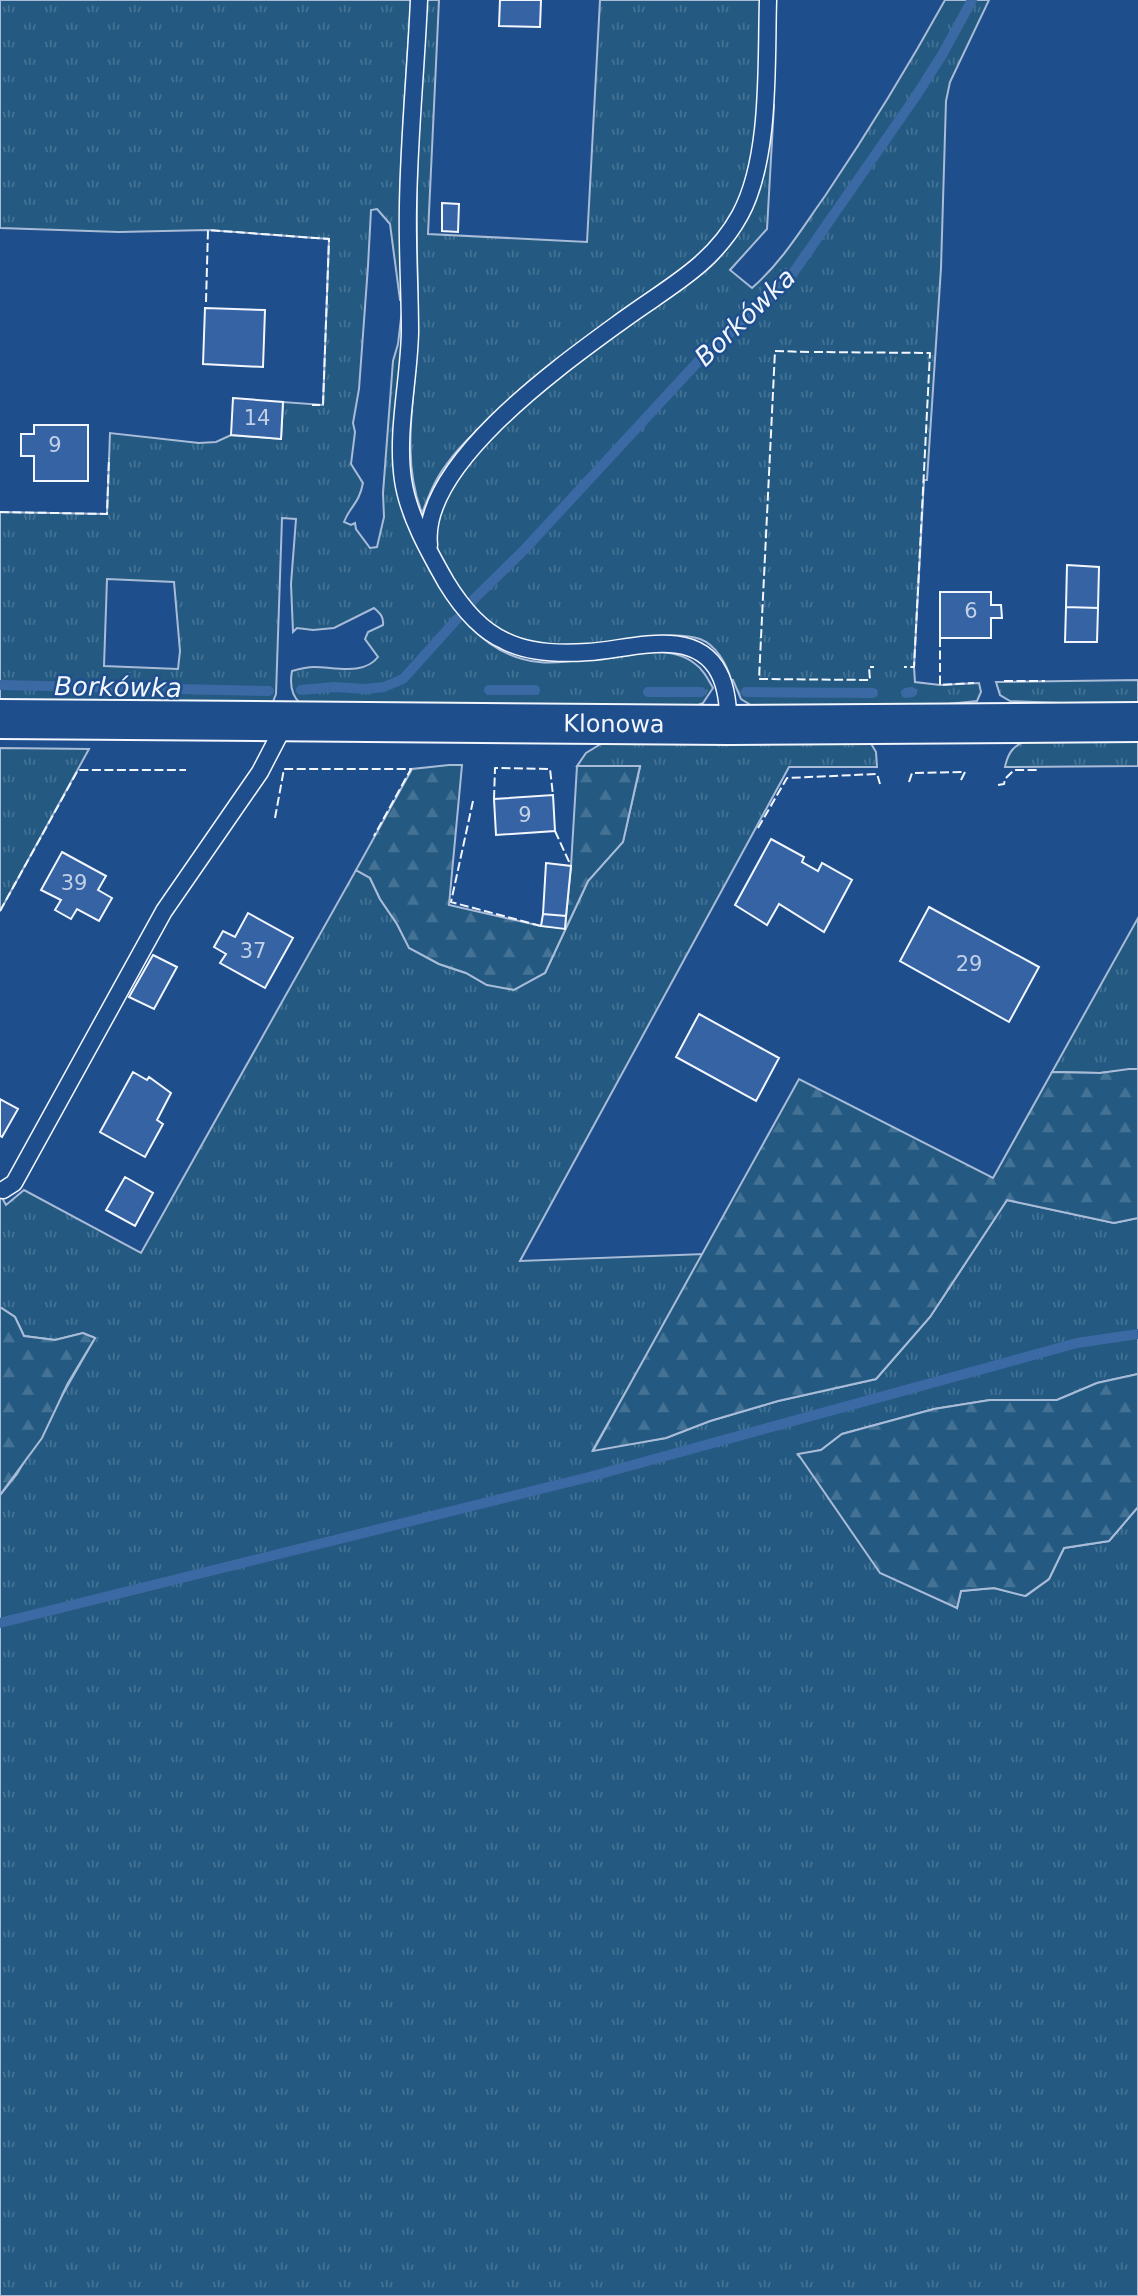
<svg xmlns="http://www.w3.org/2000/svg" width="1138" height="2296" viewBox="0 0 1138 2296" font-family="'DejaVu Sans',sans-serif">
<defs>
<pattern id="grass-tufts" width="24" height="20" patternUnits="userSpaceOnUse" patternTransform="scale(1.75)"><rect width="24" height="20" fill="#245a82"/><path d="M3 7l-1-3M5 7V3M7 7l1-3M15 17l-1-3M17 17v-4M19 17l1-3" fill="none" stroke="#447295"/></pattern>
<pattern id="forest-firs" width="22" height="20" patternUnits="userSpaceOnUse" patternTransform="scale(1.75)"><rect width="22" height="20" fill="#245a82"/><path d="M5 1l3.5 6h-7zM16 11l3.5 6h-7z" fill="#447295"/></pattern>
</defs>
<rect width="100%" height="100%" fill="#1f4e8c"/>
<path fill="url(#grass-tufts)" stroke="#a8bbd7" stroke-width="2" fill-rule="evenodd" d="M 0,0 L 411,0 C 407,65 402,130 400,196 C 399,238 404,280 402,323 C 401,369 400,414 401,460 C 401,475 398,494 402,508 C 407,527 418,543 427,561 C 451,607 481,656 539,662 C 583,667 660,636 694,663 C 703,669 708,679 713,688 L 703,703 L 696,706 L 300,703 C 291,695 290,682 292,671 C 299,669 306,667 314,667 C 335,667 363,676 378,657 L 365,639 L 368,632 L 383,625 C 384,617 380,613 374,608 L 334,628 L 313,630 L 297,628 L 293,632 L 291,584 L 296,519 L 282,518 L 276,694 L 272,704 L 0,705 L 0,512 L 107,514 L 110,433 L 199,443 L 216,442 L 231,435 L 281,439 L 283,402 L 323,405 L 329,239 L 208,230 L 119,232 L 0,228 ZM 377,209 L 390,224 L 400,300 L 403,301 L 398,344 L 393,361 L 383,493 L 384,517 L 377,547 L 370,548 L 356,529 L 355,523 L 351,525 L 344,522 C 350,506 359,504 363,483 L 351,464 L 355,432 L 353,423 L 359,389 L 368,266 L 371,210 ZM 107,579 L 174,582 L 180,651 L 178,669 L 104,666 Z
M 427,0 L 439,0 L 428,234 L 587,242 L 600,0 L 762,0 C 760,64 765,135 742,195 C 720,252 663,280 617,314 C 583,340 551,367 518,395 C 493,416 465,438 446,465 C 435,479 429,496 422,513 C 399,455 417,389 418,329 C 418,270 415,212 418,154 C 420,102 424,51 427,0 Z
M 945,0 L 989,0 L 950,82 L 946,101 L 941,268 L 927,480 L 924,480 L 914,667 L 915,682 L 940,685 L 979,683 L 981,692 L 977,701 L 948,704 L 754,707 L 741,699 L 733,680 L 731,680 C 727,664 716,645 700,639 C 682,633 660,636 642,638 C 601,643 556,652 516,638 C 482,625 457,590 441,558 C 403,482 583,356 637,318 C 662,301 689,286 711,266 C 722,256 729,245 738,233 L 771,102 L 774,105 L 767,229 L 730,270 L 752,288 C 782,262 802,228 825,196 C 868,132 908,67 945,0 Z
M 1138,680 L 1138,706 L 1010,701 L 1000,695 L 996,682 Z
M 609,739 L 869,740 L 876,752 L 877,767 L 789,767 L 520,1261 L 704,1254 L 593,1450 L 666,1438 L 710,1421 L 778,1401 L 876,1379 L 930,1317 L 1007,1200 L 1114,1223 L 1138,1218 L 1138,1374 L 1097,1383 L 1057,1400 L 990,1400 L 934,1409 L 842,1434 L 821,1450 L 798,1455 L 957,1608 L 961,1591 L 994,1588 L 1026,1596 L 1049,1579 L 1064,1548 L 1109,1541 L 1138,1507 L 1138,2296 L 0,2296 L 0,1495 L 17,1474 L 95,1338 L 83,1333 L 55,1340 L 24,1336 L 15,1317 L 0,1307 L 0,1194 L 6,1205 L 24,1190 L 141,1253 L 356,870 L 370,878 L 380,899 L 397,924 L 410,948 L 439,964 L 466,973 L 487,985 L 545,973 L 588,881 L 623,841 L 640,767 L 577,766 L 586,753 Z
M 1028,740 L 1138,740 L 1138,766 L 1005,767 C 1008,752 1014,745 1028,740 Z
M 0,748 L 89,749 L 0,911 Z
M 1138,918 L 1138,1069 L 1100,1073 L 1052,1072 Z"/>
<path fill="url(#forest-firs)" stroke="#a8bbd7" stroke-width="2" d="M 449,765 L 462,765 L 449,905 L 541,926 L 565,928 L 571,866 L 577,766 L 640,766 L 623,842 L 588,881 L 545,973 L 514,990 L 487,985 L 466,973 L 439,964 L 409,948 L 397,924 L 380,899 L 370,878 L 356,870 L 412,769 Z
M 1129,1069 L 1138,1069 L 1138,1218 L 1114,1223 L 1007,1200 L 930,1317 L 876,1379 L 778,1401 L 710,1421 L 666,1438 L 593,1451 L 799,1079 L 993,1178 L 1052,1072 L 1100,1073 Z
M 0,1307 L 15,1317 L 24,1336 L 55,1340 L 83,1333 L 95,1338 L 68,1383 L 42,1438 L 0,1495 Z
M 1138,1374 L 1138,1507 L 1109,1541 L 1064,1548 L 1049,1579 L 1025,1596 L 994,1588 L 961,1591 L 957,1608 L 880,1573 L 798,1454 L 821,1450 L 842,1434 L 934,1409 L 990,1400 L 1057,1400 L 1097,1383 Z"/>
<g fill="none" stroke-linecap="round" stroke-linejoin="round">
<path stroke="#3b69a3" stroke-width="10" d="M 474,599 L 524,550 L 706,353 L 747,319 L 789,279 L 916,96 L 942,55 L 972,0
M 0,685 L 269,691
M 301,690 L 334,687 L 366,689 L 384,687 L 403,679 L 457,619
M 489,690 L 535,690
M 648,692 L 701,692
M 746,692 L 873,693
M 906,693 L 912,692
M 0,1623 L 589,1477 L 1077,1343 L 1138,1334"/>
</g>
<path fill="#3563a3" stroke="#f2f6ff" stroke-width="2" d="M 500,0 L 541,0 L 540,27 L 499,26 Z
M 442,203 L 459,204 L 458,232 L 442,231 Z
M 205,308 L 265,310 L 263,367 L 203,364 Z
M 233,398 L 283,402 L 281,439 L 231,435 Z
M 34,425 L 88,425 L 88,481 L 34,481 L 34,456 L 21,456 L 21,434 L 34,434 Z
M 1067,565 L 1099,567 L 1098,608 L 1066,607 Z
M 940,592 L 991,592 L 991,605 L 1001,605 L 1002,618 L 991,618 L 991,638 L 940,638 Z
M 1066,607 L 1098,608 L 1097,642 L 1065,642 Z
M 553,795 L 555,831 L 496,835 L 494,799 Z
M 771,839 L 804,857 L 802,862 L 818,871 L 822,863 L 852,880 L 824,932 L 779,904 L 767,925 L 735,905 Z
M 62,852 L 106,876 L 98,890 L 112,898 L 99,921 L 77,909 L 71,919 L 55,910 L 61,900 L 41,890 Z
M 546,863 L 571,866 L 566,916 L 543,914 Z
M 929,907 L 1039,967 L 1009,1022 L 900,961 Z
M 248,913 L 293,938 L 265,988 L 220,963 L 226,954 L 214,947 L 223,931 L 235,937 Z
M 543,914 L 566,916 L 565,929 L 541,926 Z
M 153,955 L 177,967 L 154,1009 L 129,997 Z
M 699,1014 L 779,1058 L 756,1101 L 676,1057 Z
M 133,1072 L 147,1080 L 149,1077 L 171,1093 L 157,1120 L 163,1124 L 145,1157 L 100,1132 Z
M 0,1099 L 18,1109 L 2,1137 L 0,1136 Z
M 125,1177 L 153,1193 L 135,1226 L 106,1210 Z"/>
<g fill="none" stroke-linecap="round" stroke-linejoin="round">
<g stroke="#f2f6ff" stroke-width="19">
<path id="lane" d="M 419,0 C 416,69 409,137 408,206 C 407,248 410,290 410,332 C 409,381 396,432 403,480 C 408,515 429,552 446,582 C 460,605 480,630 505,641 C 529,653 561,654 588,652 C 629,650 695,625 719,673 C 727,688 728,708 729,725
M 429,545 C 420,464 564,363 623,320 C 668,287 712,266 740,215 C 771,158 766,64 768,0
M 3,1190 L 14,1183 L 164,911 L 260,772 L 286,722"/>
</g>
<g stroke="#f2f6ff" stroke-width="42">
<g id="secondary">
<path id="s1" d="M 0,719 L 729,725 L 1138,722"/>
</g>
</g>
<use href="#lane" stroke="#1f4e8c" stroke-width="16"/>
<use href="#secondary" stroke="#1f4e8c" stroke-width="38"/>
<path stroke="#f2f6ff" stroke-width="2" stroke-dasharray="9 3.5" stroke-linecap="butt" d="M 206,302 L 208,230 L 329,239 L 323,405 L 312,405
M 809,352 L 775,351 L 759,679 L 870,680 L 869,667 L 874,667
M 814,352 L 930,353 L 914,667 L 904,667
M 0,512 L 107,514 L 109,458
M 940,638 L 940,685 L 974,683
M 1004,681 L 1045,681
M 909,782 L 912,773 L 965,772 L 960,782
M 998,785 L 1004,784 L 1005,779 L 1014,770 L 1039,770
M 494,799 L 495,768 L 550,769 L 553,795
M 473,801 L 451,902 L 541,926
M 275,818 L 284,769 L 411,769 L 374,836
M 758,828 L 787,778 L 877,774 L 880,784
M 555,831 L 571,866
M 0,911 L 78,770 L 186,770"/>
</g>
<g text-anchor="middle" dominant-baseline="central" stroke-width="5" stroke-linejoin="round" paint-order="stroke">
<g font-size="21" fill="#c3d1e8">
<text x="257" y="418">14</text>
<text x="55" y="445">9</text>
<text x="971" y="611">6</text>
<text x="525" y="815">9</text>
<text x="74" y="883">39</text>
<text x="253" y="951">37</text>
<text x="969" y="964">29</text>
</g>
<g font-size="24" fill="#f2f6ff" stroke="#1f4e8c">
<text stroke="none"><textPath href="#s1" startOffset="614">Klonowa</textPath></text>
</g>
<g font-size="26" font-style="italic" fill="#f2f6ff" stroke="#1f4e8c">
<text transform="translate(745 317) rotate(-44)">Borkówka</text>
<text transform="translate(118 687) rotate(1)">Borkówka</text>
</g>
</g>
</svg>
